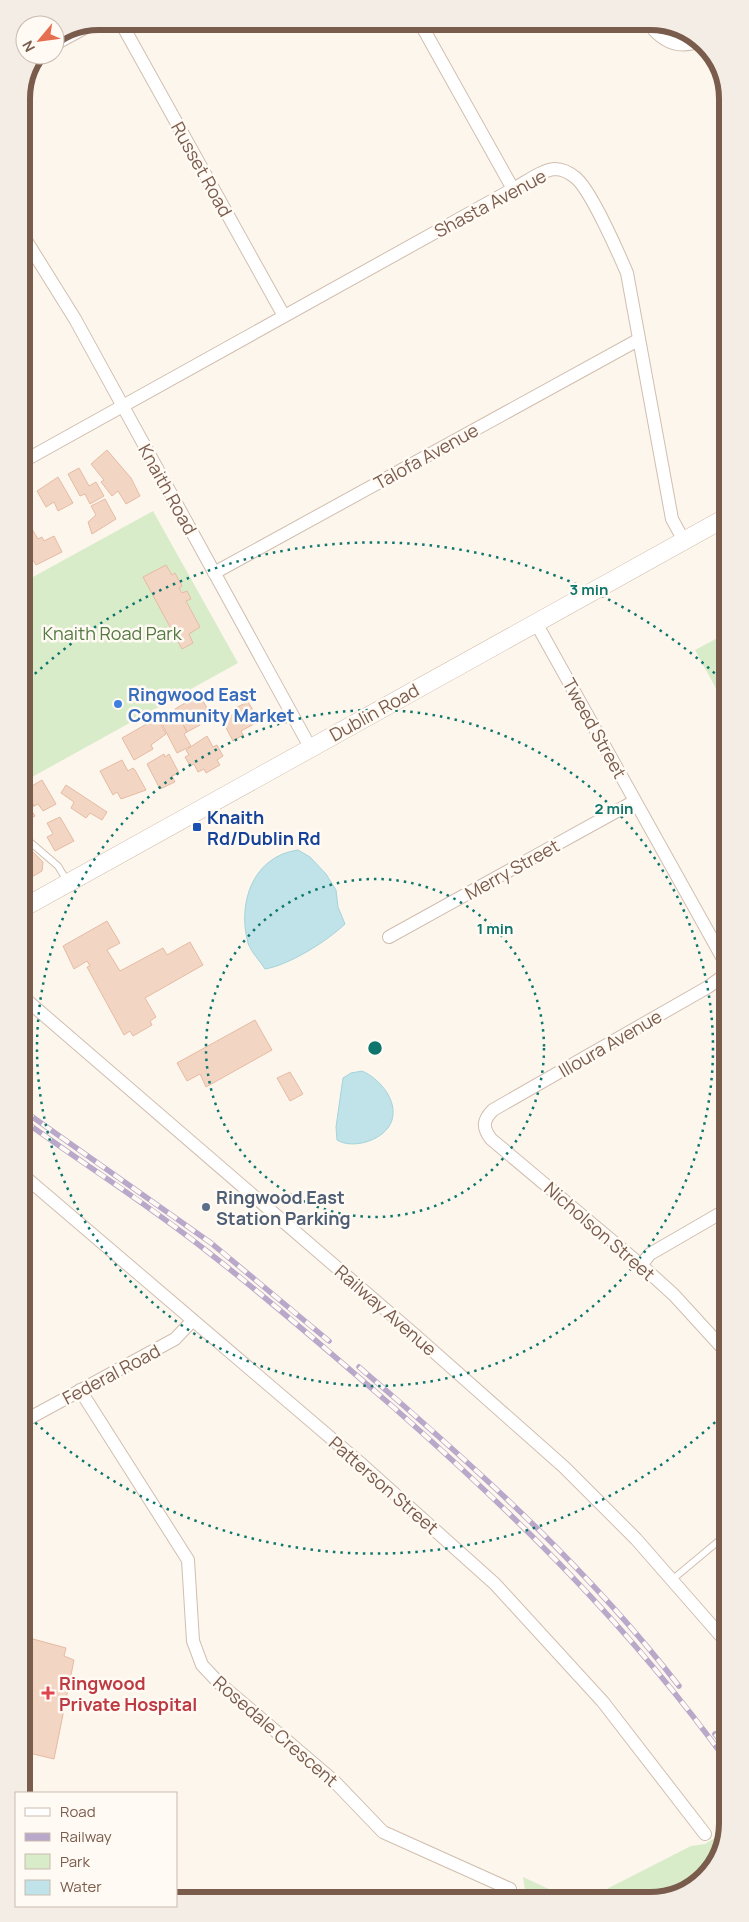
<svg xmlns="http://www.w3.org/2000/svg" width="749" height="1922" viewBox="0 0 749 1922" font-family="Manrope,sans-serif">
<rect width="100%" height="100%" fill="#fdf6ec"/>
<path fill="#d8ecc9" d="M 153,511 L 238,663 L 23,782 L 22,583 Z
M 725,634 L 725,705 L 695,650 Z
M 725,1832 L 712,1870 L 675,1897 L 591,1897 L 691,1846 L 705,1844 Z
M 523,1877 L 566,1897 L 522,1898 L 525,1891 Z"/>
<path fill="#bfe3e8" stroke="#a5d3da" d="M 298,850 L 310,857 L 326,874 L 336,890 L 338,907 L 345,924 C 326,942 289,965 265,969 C 260,961 251,952 248,943 C 237,903 253,856 298,850 Z
M 362,1071 C 379,1078 398,1100 392,1120 C 386,1140 353,1150 337,1140 L 336,1127 L 343,1078 L 351,1073 Z"/>
<path fill="#f3d5c3" stroke="#e6bba3" d="M 107,450 L 131,478 L 140,496 L 126,504 L 118,491 L 112,496 L 101,482 L 104,480 L 91,464 Z
M 79,468 L 89,486 L 96,482 L 104,496 L 90,504 L 85,494 L 80,496 L 68,474 Z
M 58,477 L 73,503 L 58,511 L 54,502 L 46,507 L 37,491 Z
M 105,499 L 116,519 L 92,534 L 88,522 L 96,515 L 91,506 Z
M 22,500 L 24,504 L 28,502 L 32,507 L 29,509 L 32,516 L 22,521 Z
M 27,521 L 38,539 L 42,537 L 44,541 L 54,536 L 62,552 L 36,565 L 22,543 L 22,524 Z
M 166,565 L 172,575 L 175,573 L 182,586 L 179,588 L 182,593 L 187,591 L 191,599 L 186,601 L 200,627 L 189,634 L 193,643 L 182,649 L 143,577 Z
M 195,697 L 198,704 L 203,701 L 211,715 L 199,722 L 200,725 L 187,732 L 175,709 Z
M 248,702 L 258,718 L 252,721 L 254,724 L 241,731 L 243,735 L 233,741 L 222,720 L 235,713 L 233,709 Z
M 170,712 L 172,715 L 177,712 L 187,732 L 184,734 L 191,746 L 177,753 L 159,718 Z
M 157,718 L 166,734 L 151,745 L 153,749 L 134,760 L 122,738 Z
M 207,736 L 213,747 L 217,745 L 223,756 L 217,760 L 220,765 L 206,773 L 204,769 L 198,772 L 194,764 L 190,766 L 185,757 L 189,755 L 186,750 Z
M 164,754 L 165,757 L 169,754 L 179,773 L 172,776 L 175,782 L 160,789 L 147,764 Z
M 122,760 L 128,771 L 133,768 L 135,770 L 146,790 L 121,799 L 117,792 L 113,795 L 100,771 Z
M 42,780 L 56,804 L 43,811 L 38,804 L 34,806 L 25,790 Z
M 66,785 L 107,812 L 102,820 L 90,813 L 86,818 L 71,808 L 74,802 L 61,793 Z
M 25,790 L 34,806 L 30,808 L 35,816 L 23,823 L 23,791 Z
M 60,817 L 74,841 L 55,851 L 47,837 L 53,834 L 47,823 Z
M 33,852 L 43,862 L 42,871 L 23,882 L 23,863 Z
M 107,921 L 120,943 L 107,950 L 120,971 L 163,948 L 167,955 L 190,942 L 203,965 L 145,998 L 156,1017 L 150,1021 L 152,1025 L 133,1036 L 130,1031 L 124,1035 L 87,967 L 90,966 L 87,961 L 74,969 L 63,946 Z
M 255,1020 L 272,1050 L 206,1087 L 200,1074 L 187,1081 L 177,1063 Z
M 290,1072 L 303,1094 L 290,1101 L 277,1078 Z
M 33,1639 L 66,1648 L 64,1656 L 74,1660 L 54,1759 L 25,1752 L 25,1647 L 29,1648 Z"/>
<g fill="none" stroke-linecap="round" stroke-linejoin="round">
<g stroke="#d1beb0" stroke-width="8">
<path id="lane" d="M 23,836 L 58,866 L 67,881
M 673,1579 L 727,1534"/>
</g>
<g stroke="#d1beb0" stroke-width="14">
<path id="street" d="M 120,21 L 284,316
M 419,21 L 513,189
M 647,21 C 660,40 677,50 700,41
M 55,44 L 90,25
M 22,234 L 75,319 L 310,747
M 22,462 L 513,189 C 525,183 541,170 555,169 C 563,169 570,173 576,178 C 591,191 618,252 627,273 L 672,519 L 684,541
M 214,573 L 638,340
M 536,623 L 726,964
M 389,937 L 635,801
M 726,974 L 708,987 L 493,1110 C 483,1120 482,1127 491,1139 L 641,1265 L 674,1295 L 727,1353
M 23,997 L 415,1335 L 564,1467 L 636,1539 L 727,1643
M 24,1176 L 359,1462 L 495,1584 L 603,1702 L 705,1834
M 641,1265 L 650,1254 L 726,1210
M 80,1390 L 188,1560 L 193,1641 L 202,1665 L 218,1682 L 334,1781 L 383,1832 L 510,1889
M 24,1421 L 175,1339 L 192,1321"/>
</g>
<g stroke="#d6c0b0" stroke-width="19">
<path id="secondary" d="M 23,908 L 725,518"/>
</g>
<use href="#lane" stroke="#fff" stroke-width="6"/>
<use href="#street" stroke="#fff" stroke-width="12"/>
<use href="#secondary" stroke="#fff" stroke-width="18"/>
<g stroke="#b9a8c9" stroke-width="5.5">
<path id="rail" d="M 24,1111 L 211,1243 L 329,1341
M 24,1121 C 85,1165 149,1205 208,1252 C 271,1301 332,1354 392,1406 C 518,1517 630,1627 728,1763
M 359,1367 C 474,1466 586,1566 679,1686
M 715,1734 L 728,1750"/>
</g>
<use href="#rail" stroke="#fffaf3" stroke-width="4" stroke-dasharray="11" stroke-linecap="butt"/>
</g>
<g fill="none" stroke="#0f766e" stroke-width="2.5" stroke-dasharray="2.5 5">
<circle cx="375" cy="1048" r="169"/>
<circle cx="375" cy="1048" r="338"/>
<path d="M726 1412A506 506 0 0 1 27 1415M24 684A506 506 0 0 1 723 681"/>
</g>
<circle fill="#3f7fe0" stroke="#fffaf3" stroke-width="2" cx="118" cy="704" r="5"/>
<rect fill="#1a4fb4" stroke="#fffaf3" stroke-width="2" x="192" y="822" width="10" height="10" rx="2.5"/>
<circle fill="#5c6f8a" stroke="#fffaf3" stroke-width="2" cx="206" cy="1207" r="5"/>
<path fill="#e0444e" stroke="#fffaf3" stroke-width="2" d="M45.5 1685.5h5v5h5v5h-5v5h-5v-5h-5v-5h5z"/>
<g text-anchor="middle" dominant-baseline="central" stroke-width="5" stroke-linejoin="round" paint-order="stroke">
<g font-size="18" fill="#7a5c4d" stroke="#fffaf3">
<text transform="translate(202 169) rotate(61)">Russet Road</text>
<text transform="translate(490 203) rotate(-28)">Shasta Avenue</text>
<text transform="translate(426 456) rotate(-29)">Talofa Avenue</text>
<text transform="translate(168 489) rotate(61)">Knaith Road</text>
<text transform="translate(374 712) rotate(-29)">Dublin Road</text>
<text transform="translate(595 728) rotate(61)">Tweed Street</text>
<text transform="translate(512 869) rotate(-29)">Merry Street</text>
<text transform="translate(610 1043) rotate(-30)">Illoura Avenue</text>
<text transform="translate(600 1231) rotate(41)">Nicholson Street</text>
<text transform="translate(386 1310) rotate(41)">Railway Avenue</text>
<text transform="translate(111 1374) rotate(-28)">Federal Road</text>
<text transform="translate(384 1485) rotate(41)">Patterson Street</text>
<text transform="translate(276 1731) rotate(41)">Rosedale Crescent</text>
</g>
<g font-size="18" fill="#537a41" stroke="#fffaf3">
<text x="112" y="633">Knaith Road Park</text>
</g>
<g font-size="18" font-weight="bold" fill="#366cbe" stroke="#fffaf3" text-anchor="start">
<text x="128" y="694">Ringwood East<tspan x="128" dy="21">Community Market</tspan></text>
</g>
<g font-size="18" font-weight="bold" fill="#164399" stroke="#fffaf3" text-anchor="start">
<text x="207" y="817">Knaith<tspan x="207" dy="21">Rd/Dublin Rd</tspan></text>
</g>
<g font-size="18" font-weight="bold" fill="#4e5e75" stroke="#fffaf3" text-anchor="start">
<text x="216" y="1197">Ringwood East<tspan x="216" dy="21">Station Parking</tspan></text>
</g>
<g font-size="18" font-weight="bold" fill="#be3a42" stroke="#fffaf3" text-anchor="start">
<text x="59" y="1683">Ringwood<tspan x="59" dy="21">Private Hospital</tspan></text>
</g>
</g>
<path d="M0 0H749V1922H0ZM99 30H650A69 69 0 0 1 719 99V1823A69 69 0 0 1 650 1892H99A69 69 0 0 1 30 1823V99A69 69 0 0 1 99 30Z" fill="#f4ede6" fill-rule="evenodd"/>
<path fill="none" stroke="#7a5c4d" stroke-width="6" d="M99 30H650A69 69 0 0 1 719 99V1823A69 69 0 0 1 650 1892H99A69 69 0 0 1 30 1823V99A69 69 0 0 1 99 30Z"/>
<circle cx="375" cy="1048" r="8" fill="#0f766e" stroke="#fffaf3" stroke-width="2.5"/>
<g font-size="15" text-anchor="middle" font-weight="bold" fill="#0f766e" stroke="#fffaf3" stroke-width="5" stroke-linejoin="round" paint-order="stroke">
<text x="589" y="595">3 min</text>
<text x="614" y="814">2 min</text>
<text x="495" y="934">1 min</text>
</g>
<rect x="15" y="1792" width="162" height="115" fill="#fffaf3" stroke="#cabbb1"/>
<rect x="25" y="1808" width="25" height="8" fill="#ffffff" stroke="#cabbb1"/>
<text x="60" y="1817" font-size="15" fill="#7a5c4d">Road</text>
<rect x="25" y="1833" width="25" height="8" fill="#b9a8c9" stroke="#cabbb1"/>
<text x="60" y="1842" font-size="15" fill="#7a5c4d">Railway</text>
<rect x="25" y="1854" width="25" height="15" fill="#d8ecc9" stroke="#cabbb1"/>
<text x="60" y="1867" font-size="15" fill="#7a5c4d">Park</text>
<rect x="25" y="1880" width="25" height="15" fill="#bfe3e8" stroke="#cabbb1"/>
<text x="60" y="1892" font-size="15" fill="#7a5c4d">Water</text>
<g transform="translate(40 40) rotate(241)"><circle r="24" fill="#fffaf3" stroke="#cabbb1"/>
<path d="M0-4L9 19L0 12L-9 19Z" fill="#e76f51"/>
<text y="-8" font-size="14" font-weight="bold" text-anchor="middle" fill="#7a5c4d">N</text>
</g>
</svg>
